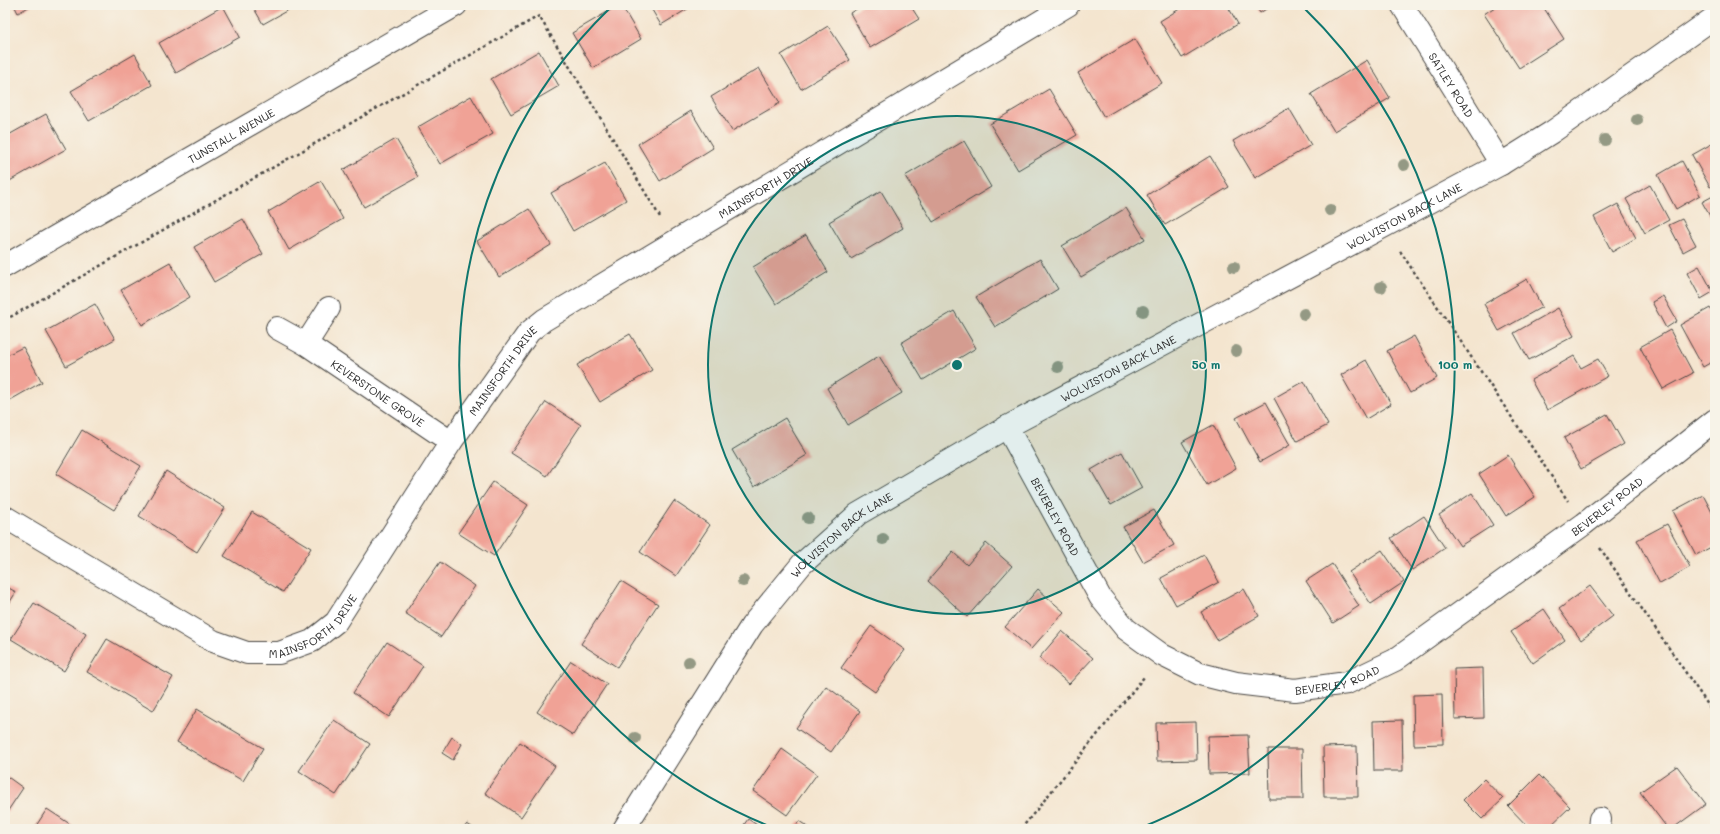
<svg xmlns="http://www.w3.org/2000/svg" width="1720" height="834" viewBox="0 0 1720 834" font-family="Mali,sans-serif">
<rect width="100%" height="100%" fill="#f7f3e8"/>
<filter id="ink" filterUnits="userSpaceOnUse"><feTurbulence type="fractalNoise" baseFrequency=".025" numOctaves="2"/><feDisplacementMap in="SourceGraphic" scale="8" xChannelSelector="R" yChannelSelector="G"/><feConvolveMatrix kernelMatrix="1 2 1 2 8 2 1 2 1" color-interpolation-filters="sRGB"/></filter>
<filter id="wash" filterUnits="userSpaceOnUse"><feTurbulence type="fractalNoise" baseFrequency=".012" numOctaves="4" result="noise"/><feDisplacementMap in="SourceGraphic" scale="16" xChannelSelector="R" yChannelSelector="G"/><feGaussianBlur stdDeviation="0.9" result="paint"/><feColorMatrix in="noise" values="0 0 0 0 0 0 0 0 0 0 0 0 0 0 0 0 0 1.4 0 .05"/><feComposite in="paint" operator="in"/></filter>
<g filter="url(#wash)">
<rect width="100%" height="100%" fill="#f4e5cf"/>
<g id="blocks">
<path fill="#f0a296" d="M 14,5 L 32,5 L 18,13 Z
M 252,5 L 297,5 L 263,24 Z
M 619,5 L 621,5 L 641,39 L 593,68 L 572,33 Z
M 649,5 L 694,5 L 661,25 Z
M 863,5 L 910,5 L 919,19 L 870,48 L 850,13 Z
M 1186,5 L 1227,5 L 1238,24 L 1182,58 L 1160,21 Z
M 1255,5 L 1272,5 L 1260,13 Z
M 1498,5 L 1542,5 L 1564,39 L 1519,68 L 1484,14 Z
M 223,6 L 240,37 L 176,73 L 159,43 Z
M 828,26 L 850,60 L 801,89 L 781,55 Z
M 1135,39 L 1162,83 L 1104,117 L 1078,73 Z
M 539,51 L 559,86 L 511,114 L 491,79 Z
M 135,54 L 152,85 L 89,121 L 71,91 Z
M 1367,60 L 1390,98 L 1334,131 L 1311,94 Z
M 759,68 L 780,103 L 732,131 L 711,97 Z
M 1049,89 L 1077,135 L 1018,170 L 990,124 Z
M 471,96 L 493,134 L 440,164 L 418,127 Z
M 1289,108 L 1311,145 L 1255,178 L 1233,141 Z
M 691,111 L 713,148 L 660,181 L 638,144 Z
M 46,114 L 66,149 L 6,183 L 5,137 Z
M 396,139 L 418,177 L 364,207 L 343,170 Z
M 964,141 L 991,187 L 933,222 L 905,176 Z
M 1715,142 L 1715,184 L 1710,187 L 1692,155 Z
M 1210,156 L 1229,187 L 1165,225 L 1147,195 Z
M 1682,161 L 1700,195 L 1676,209 L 1658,175 Z
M 605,163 L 626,200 L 573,231 L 551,193 Z
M 321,181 L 343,219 L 289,250 L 268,212 Z
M 1650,185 L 1669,220 L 1645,233 L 1626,199 Z
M 881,191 L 903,228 L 851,259 L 829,222 Z
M 1713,196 L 1715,200 L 1715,225 L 1702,202 Z
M 1618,204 L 1636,238 L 1612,252 L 1594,217 Z
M 1126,208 L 1145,239 L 1081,277 L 1062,246 Z
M 529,209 L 551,245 L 499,277 L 477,241 Z
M 243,219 L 263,254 L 214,282 L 194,247 Z
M 1682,219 L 1696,245 L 1683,252 L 1669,225 Z
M 806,235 L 828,272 L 776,304 L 753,267 Z
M 1040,259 L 1058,289 L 995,327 L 976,297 Z
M 170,262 L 190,297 L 142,325 L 121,290 Z
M 1699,266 L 1713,292 L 1701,299 L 1687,273 Z
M 1527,279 L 1542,307 L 1499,331 L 1484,304 Z
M 1663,296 L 1677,321 L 1666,328 L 1652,302 Z
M 95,304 L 115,339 L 66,366 L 46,331 Z
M 1558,308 L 1574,336 L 1529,360 L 1514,333 Z
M 1710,308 L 1715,317 L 1715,360 L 1703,367 L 1680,325 Z
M 954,311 L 976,348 L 923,380 L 901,343 Z
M 1670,330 L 1693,373 L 1663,389 L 1640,347 Z
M 630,334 L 652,370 L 600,402 L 577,365 Z
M 1414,336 L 1437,378 L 1410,393 L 1387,351 Z
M 23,347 L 42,382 L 5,403 L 5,356 Z
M 879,356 L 902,393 L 848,425 L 827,388 Z
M 1574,356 L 1581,368 L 1598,359 L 1608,376 L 1547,410 L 1531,380 Z
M 1366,360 L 1391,404 L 1366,419 L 1341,375 Z
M 1304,381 L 1328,425 L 1297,441 L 1274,398 Z
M 546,402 L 581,425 L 547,476 L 511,453 Z
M 1266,402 L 1290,445 L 1260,462 L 1236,418 Z
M 1607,414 L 1624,444 L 1581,469 L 1564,438 Z
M 785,418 L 807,455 L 754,487 L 732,450 Z
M 1213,425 L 1236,468 L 1207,485 L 1182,442 Z
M 82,430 L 141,466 L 114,510 L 56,474 Z
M 1122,452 L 1142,488 L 1111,505 L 1091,470 Z
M 1508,455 L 1535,497 L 1506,516 L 1479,474 Z
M 166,471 L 225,508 L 197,552 L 139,516 Z
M 493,482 L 528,505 L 494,556 L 458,533 Z
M 1472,493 L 1493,525 L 1460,546 L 1439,515 Z
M 1703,495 L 1715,518 L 1715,545 L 1696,555 L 1673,511 Z
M 674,501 L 710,525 L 676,576 L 640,552 Z
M 1154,510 L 1174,545 L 1143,562 L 1123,527 Z
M 252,512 L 311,548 L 283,592 L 224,556 Z
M 1424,516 L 1445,548 L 1412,570 L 1391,538 Z
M 1667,524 L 1690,567 L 1660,584 L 1637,540 Z
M 986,543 L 1012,566 L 967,617 L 928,581 L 953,552 L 967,565 Z
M 1382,550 L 1404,582 L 1371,604 L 1349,572 Z
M 1204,555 L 1219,582 L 1176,605 L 1161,578 Z
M 440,562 L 475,586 L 441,637 L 405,613 Z
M 1332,564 L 1359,606 L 1333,623 L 1306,581 Z
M 621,581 L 658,604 L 617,667 L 581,644 Z
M 5,586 L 16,592 L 5,610 Z
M 1590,586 L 1613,616 L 1581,640 L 1559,609 Z
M 1038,589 L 1064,612 L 1031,649 L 1005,627 Z
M 1244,589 L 1259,616 L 1217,640 L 1201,612 Z
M 34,603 L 86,634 L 64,671 L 11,639 Z
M 1544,609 L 1565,640 L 1533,663 L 1511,632 Z
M 871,626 L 905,650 L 875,692 L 841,668 Z
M 1062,631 L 1093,658 L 1069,684 L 1039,658 Z
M 107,639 L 173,677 L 153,711 L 87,672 Z
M 387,642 L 423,666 L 389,717 L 353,693 Z
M 571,661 L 607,684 L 573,735 L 537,712 Z
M 1483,668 L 1484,718 L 1455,719 L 1454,669 Z
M 826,686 L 860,711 L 831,752 L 796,728 Z
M 1442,694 L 1443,744 L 1414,745 L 1413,695 Z
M 197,709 L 263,748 L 243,781 L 177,742 Z
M 334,720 L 370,744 L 336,795 L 299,771 Z
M 1402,720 L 1403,771 L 1374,771 L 1373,721 Z
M 1196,722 L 1197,760 L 1157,761 L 1156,723 Z
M 1248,735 L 1250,773 L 1209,774 L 1208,736 Z
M 452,737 L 462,744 L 453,760 L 442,753 Z
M 520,742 L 555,766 L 521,817 L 485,793 Z
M 1357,746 L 1358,797 L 1324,797 L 1323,747 Z
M 782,749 L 817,774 L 787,815 L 753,791 Z
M 1268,749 L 1302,749 L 1303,799 L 1269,799 Z
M 1677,766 L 1706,804 L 1672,829 L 1668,829 L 1640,792 Z
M 5,775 L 23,788 L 5,815 Z
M 1539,775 L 1570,807 L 1547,829 L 1530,829 L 1508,806 Z
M 1484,779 L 1503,799 L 1482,819 L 1463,800 Z
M 47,809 L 73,826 L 77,829 L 34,829 Z
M 748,819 L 763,829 L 741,829 Z
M 799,821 L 811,829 L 794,829 Z
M 467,824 L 475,829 L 463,829 Z"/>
</g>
</g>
<g filter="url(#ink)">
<use href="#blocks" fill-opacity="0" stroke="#494744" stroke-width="1"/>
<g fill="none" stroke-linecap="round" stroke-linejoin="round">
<g stroke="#494744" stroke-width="24">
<g id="minor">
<path id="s1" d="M 1402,5 L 1501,164"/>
<path id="s2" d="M 5,266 L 456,5"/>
<path id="s3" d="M 277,328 L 306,344 L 451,442"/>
<path d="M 306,344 L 329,308"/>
<path id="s4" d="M 1007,427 L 1100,597 L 1126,629 L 1162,655 L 1200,674 L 1236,683 L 1295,690 L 1347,683 L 1395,660 L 1584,524 L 1715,420"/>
<path id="s5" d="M 5,517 L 213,641 L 247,653 L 279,653 L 312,641 L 336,622 L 451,442 L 529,332 L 544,320 L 1068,5"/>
<path id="s6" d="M 624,829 L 752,625 L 802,564 L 858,514 L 1007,427 L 1501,164 L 1552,132 L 1715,17"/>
<path d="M 1599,829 L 1600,819"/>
</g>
</g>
<path stroke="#494744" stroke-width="2.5" stroke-dasharray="3 3" stroke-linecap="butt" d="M 1400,251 L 1568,501
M 5,320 L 539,16 L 660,217
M 1600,548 L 1715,715
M 1021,829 L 1144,677"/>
<use href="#minor" stroke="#fff" stroke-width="22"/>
</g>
<g fill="#949984">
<circle cx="1637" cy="120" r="6"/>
<circle cx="1605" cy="140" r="6"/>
<circle cx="1404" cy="165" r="6"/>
<circle cx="1330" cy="210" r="6"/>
<circle cx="1234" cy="267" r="6"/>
<circle cx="1381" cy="287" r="6"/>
<circle cx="1143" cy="311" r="6"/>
<circle cx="1304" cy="314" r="6"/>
<circle cx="1236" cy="351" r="6"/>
<circle cx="1058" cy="367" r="6"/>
<circle cx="808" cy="518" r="6"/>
<circle cx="883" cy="539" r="6"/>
<circle cx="743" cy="581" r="6"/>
<circle cx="689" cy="662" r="6"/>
<circle cx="635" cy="738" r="6"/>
</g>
</g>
<circle cx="957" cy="365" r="249" fill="#0f766e" fill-opacity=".12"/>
<g fill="none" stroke="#0f766e" stroke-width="2">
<circle cx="957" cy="365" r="249"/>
<path d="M774 828A498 498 0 0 1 611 7M1303 7A498 498 0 0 1 1140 828"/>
</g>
<g text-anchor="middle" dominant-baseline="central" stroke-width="3" stroke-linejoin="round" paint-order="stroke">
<g font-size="11" fill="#2b2b2b" stroke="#f7f3e8">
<text stroke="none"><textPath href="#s1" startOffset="94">SATLEY ROAD</textPath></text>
<text stroke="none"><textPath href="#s2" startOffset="261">TUNSTALL AVENUE</textPath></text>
<text stroke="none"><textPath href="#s5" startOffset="1002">MAINSFORTH DRIVE</textPath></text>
<text stroke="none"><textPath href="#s6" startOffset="1017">WOLVISTON BACK LANE</textPath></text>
<text stroke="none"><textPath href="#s6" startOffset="693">WOLVISTON BACK LANE</textPath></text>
<text stroke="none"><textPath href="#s5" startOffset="678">MAINSFORTH DRIVE</textPath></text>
<text stroke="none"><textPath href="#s3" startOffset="120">KEVERSTONE GROVE</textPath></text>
<text stroke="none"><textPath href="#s4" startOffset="786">BEVERLEY ROAD</textPath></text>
<text stroke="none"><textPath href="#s4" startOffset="102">BEVERLEY ROAD</textPath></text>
<text stroke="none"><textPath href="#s6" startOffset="369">WOLVISTON BACK LANE</textPath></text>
<text stroke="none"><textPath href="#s5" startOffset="354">MAINSFORTH DRIVE</textPath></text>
<text stroke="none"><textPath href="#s4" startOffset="462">BEVERLEY ROAD</textPath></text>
</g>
</g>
<circle cx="957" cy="365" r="6" fill="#0f766e" stroke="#f7f3e8" stroke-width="2"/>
<g font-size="12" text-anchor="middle" font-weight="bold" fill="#0f766e" stroke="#f7f3e8" stroke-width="3" stroke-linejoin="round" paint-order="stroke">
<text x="1206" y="369">50 m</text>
<text x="1455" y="369">100 m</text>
</g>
<rect width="1720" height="834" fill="none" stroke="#f7f3e8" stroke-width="20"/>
</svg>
